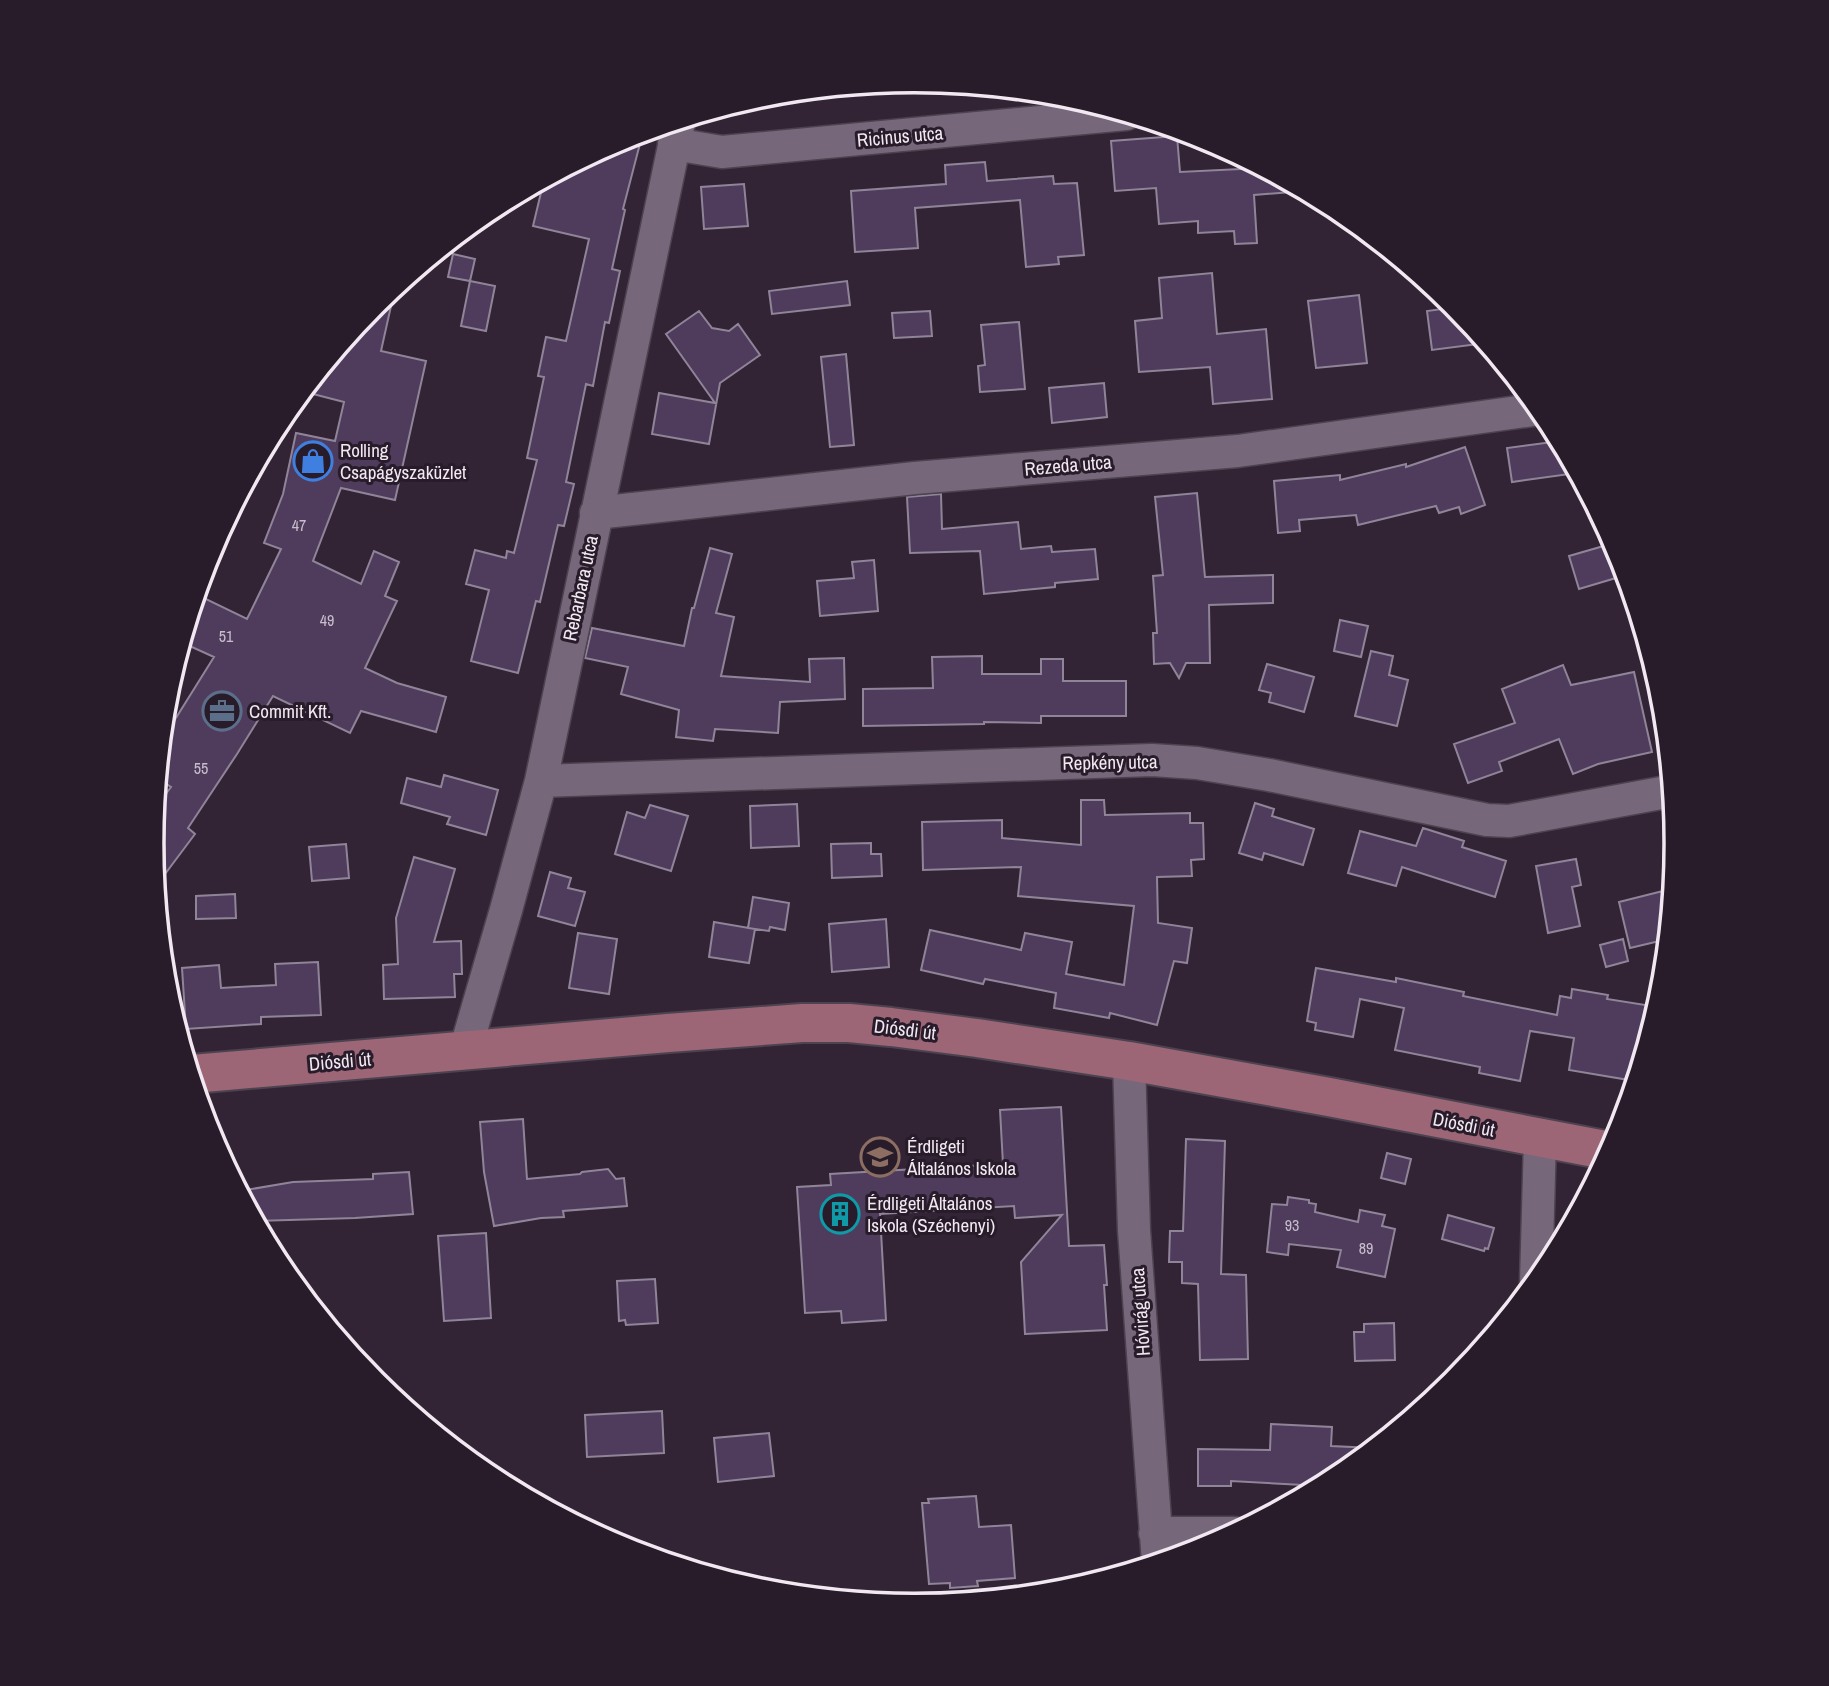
<svg xmlns="http://www.w3.org/2000/svg" width="1829" height="1686" viewBox="0 0 1829 1686" font-family="'Archivo Narrow',sans-serif">
<rect width="100%" height="100%" fill="#322434"/>
<path fill="#4f3c5c" stroke="#908499" stroke-width="2" d="M 643,132 L 623,209 L 625,210 L 612,269 L 620,271 L 609,323 L 605,322 L 593,386 L 586,384 L 566,482 L 574,484 L 564,526 L 558,525 L 540,602 L 536,601 L 518,673 L 471,661 L 489,590 L 466,584 L 475,550 L 506,558 L 507,551 L 514,553 L 537,460 L 527,458 L 544,377 L 538,376 L 546,337 L 566,341 L 589,239 L 533,226 L 544,180 L 623,138 Z
M 1177,136 L 1180,172 L 1261,168 L 1305,191 L 1254,195 L 1257,243 L 1235,244 L 1234,231 L 1198,233 L 1198,221 L 1159,224 L 1156,188 L 1115,191 L 1111,141 Z
M 985,162 L 987,181 L 1053,176 L 1054,184 L 1077,183 L 1084,255 L 1058,257 L 1059,264 L 1026,267 L 1020,200 L 915,208 L 918,248 L 855,252 L 851,191 L 946,184 L 945,165 Z
M 744,184 L 748,226 L 704,229 L 701,187 Z
M 453,254 L 475,259 L 470,281 L 448,277 Z
M 1212,273 L 1217,334 L 1266,329 L 1272,399 L 1213,404 L 1210,367 L 1139,372 L 1135,321 L 1162,318 L 1159,278 Z
M 470,281 L 495,286 L 486,331 L 461,326 Z
M 847,281 L 850,305 L 772,314 L 769,291 Z
M 395,288 L 381,351 L 426,361 L 395,500 L 341,488 L 313,561 L 361,584 L 374,551 L 399,562 L 385,596 L 397,601 L 365,668 L 397,683 L 446,697 L 436,732 L 361,711 L 350,733 L 273,696 L 237,754 L 188,828 L 195,834 L 156,886 L 152,843 L 156,807 L 171,787 L 159,779 L 165,715 L 174,721 L 214,657 L 183,643 L 204,598 L 247,619 L 281,549 L 264,543 L 283,494 L 296,433 L 335,441 L 344,402 L 313,394 L 317,375 L 376,304 Z
M 1359,295 L 1367,363 L 1316,368 L 1308,301 Z
M 1456,307 L 1486,343 L 1432,350 L 1427,311 Z
M 699,311 L 712,328 L 729,331 L 738,324 L 760,355 L 720,383 L 709,444 L 652,434 L 659,393 L 715,403 L 666,334 Z
M 930,311 L 932,336 L 894,338 L 892,313 Z
M 1019,322 L 1025,389 L 980,392 L 978,366 L 985,365 L 981,325 Z
M 846,354 L 854,445 L 830,447 L 821,357 Z
M 1104,383 L 1107,417 L 1052,423 L 1049,388 Z
M 1560,441 L 1577,473 L 1512,482 L 1507,448 Z
M 1465,447 L 1485,505 L 1461,514 L 1459,507 L 1439,513 L 1436,506 L 1358,525 L 1356,515 L 1299,520 L 1300,531 L 1278,533 L 1274,481 L 1340,475 L 1340,480 L 1406,464 L 1406,467 Z
M 1197,493 L 1205,577 L 1273,575 L 1273,603 L 1209,605 L 1210,663 L 1186,663 L 1179,678 L 1170,663 L 1154,664 L 1153,633 L 1157,633 L 1153,576 L 1163,575 L 1155,497 Z
M 941,494 L 942,529 L 1018,522 L 1021,549 L 1051,546 L 1052,552 L 1095,549 L 1098,579 L 1055,583 L 1055,587 L 984,594 L 980,551 L 910,553 L 907,497 Z
M 1614,543 L 1619,552 L 1626,575 L 1579,589 L 1569,556 Z
M 710,548 L 732,554 L 716,613 L 734,617 L 721,676 L 810,682 L 809,659 L 844,658 L 845,699 L 780,702 L 778,733 L 715,729 L 713,741 L 676,737 L 679,710 L 621,694 L 628,667 L 585,658 L 592,628 L 684,646 L 692,608 L 694,608 Z
M 874,560 L 878,611 L 820,616 L 817,581 L 854,578 L 852,562 Z
M 1340,620 L 1368,626 L 1361,657 L 1334,651 Z
M 1371,651 L 1393,656 L 1389,675 L 1408,680 L 1397,726 L 1355,716 Z
M 982,656 L 982,674 L 1041,674 L 1041,659 L 1063,659 L 1063,681 L 1126,681 L 1126,716 L 1041,716 L 1041,723 L 984,722 L 984,724 L 863,726 L 863,689 L 933,688 L 932,657 Z
M 1267,664 L 1314,677 L 1304,712 L 1269,702 L 1271,693 L 1259,690 Z
M 1563,665 L 1571,685 L 1634,672 L 1652,752 L 1598,764 L 1573,774 L 1559,739 L 1499,762 L 1502,771 L 1468,783 L 1454,744 L 1515,723 L 1502,689 Z
M 444,775 L 498,790 L 486,835 L 447,824 L 450,817 L 401,803 L 407,778 L 441,787 Z
M 1081,800 L 1104,800 L 1105,815 L 1190,813 L 1190,823 L 1203,823 L 1204,859 L 1191,860 L 1192,876 L 1157,877 L 1158,923 L 1192,928 L 1187,963 L 1174,961 L 1157,1025 L 1110,1013 L 1109,1018 L 1054,1008 L 1056,993 L 985,979 L 983,984 L 921,970 L 930,930 L 1021,950 L 1025,933 L 1072,942 L 1066,974 L 1124,985 L 1134,906 L 1018,896 L 1021,867 L 923,870 L 922,822 L 1002,820 L 1002,838 L 1081,845 Z
M 1255,803 L 1274,809 L 1272,816 L 1314,829 L 1303,865 L 1264,853 L 1262,860 L 1239,853 Z
M 797,804 L 799,846 L 751,848 L 750,806 Z
M 650,805 L 688,816 L 671,871 L 615,854 L 627,812 L 645,818 Z
M 1423,828 L 1464,841 L 1462,847 L 1506,861 L 1495,897 L 1402,867 L 1396,886 L 1348,873 L 1360,831 L 1416,846 Z
M 871,843 L 871,854 L 881,854 L 882,876 L 832,878 L 831,844 Z
M 346,844 L 349,878 L 312,881 L 309,847 Z
M 414,857 L 455,869 L 434,942 L 461,941 L 462,974 L 454,974 L 455,997 L 384,999 L 383,965 L 398,964 L 396,918 Z
M 1576,859 L 1581,885 L 1572,887 L 1580,926 L 1548,933 L 1536,866 Z
M 550,872 L 571,878 L 568,888 L 585,892 L 575,926 L 538,916 Z
M 1667,890 L 1671,905 L 1668,939 L 1630,948 L 1619,902 Z
M 235,894 L 236,918 L 196,919 L 196,896 Z
M 753,897 L 789,903 L 785,930 L 770,927 L 769,931 L 748,928 Z
M 886,919 L 889,967 L 832,972 L 829,924 Z
M 714,922 L 755,929 L 749,963 L 709,957 Z
M 578,933 L 617,939 L 609,994 L 569,988 Z
M 1623,939 L 1628,961 L 1606,967 L 1600,945 Z
M 318,962 L 321,1015 L 261,1017 L 261,1024 L 186,1029 L 182,968 L 219,965 L 221,988 L 276,985 L 275,964 Z
M 1316,968 L 1396,982 L 1396,978 L 1464,992 L 1463,996 L 1557,1015 L 1560,996 L 1571,998 L 1572,989 L 1608,995 L 1607,999 L 1658,1007 L 1635,1081 L 1569,1070 L 1574,1038 L 1530,1031 L 1520,1081 L 1479,1073 L 1480,1067 L 1395,1050 L 1404,1008 L 1360,999 L 1353,1037 L 1315,1030 L 1316,1023 L 1307,1021 Z
M 1061,1107 L 1069,1246 L 1104,1245 L 1107,1285 L 1104,1285 L 1107,1330 L 1025,1334 L 1021,1262 L 1062,1215 L 1015,1218 L 1014,1206 L 880,1214 L 886,1320 L 842,1323 L 841,1311 L 805,1313 L 797,1187 L 831,1185 L 830,1174 L 1003,1164 L 1000,1110 Z
M 523,1119 L 527,1179 L 580,1174 L 582,1172 L 608,1169 L 616,1179 L 624,1178 L 627,1206 L 563,1211 L 564,1217 L 541,1218 L 494,1226 L 484,1172 L 480,1122 Z
M 1186,1139 L 1225,1141 L 1221,1274 L 1246,1275 L 1248,1359 L 1200,1360 L 1198,1284 L 1182,1283 L 1182,1262 L 1169,1262 L 1170,1231 L 1183,1231 Z
M 1387,1153 L 1411,1159 L 1405,1184 L 1381,1178 Z
M 409,1172 L 413,1214 L 355,1218 L 256,1221 L 240,1191 L 293,1182 L 373,1179 L 373,1174 Z
M 1288,1197 L 1309,1200 L 1309,1203 L 1316,1204 L 1315,1212 L 1358,1222 L 1360,1210 L 1385,1215 L 1382,1226 L 1395,1229 L 1385,1277 L 1337,1267 L 1341,1250 L 1289,1244 L 1288,1255 L 1267,1252 L 1272,1204 L 1287,1205 Z
M 1448,1215 L 1494,1228 L 1488,1249 L 1485,1248 L 1484,1251 L 1442,1239 Z
M 486,1233 L 491,1318 L 444,1321 L 438,1236 Z
M 655,1279 L 658,1323 L 626,1325 L 625,1320 L 619,1321 L 617,1281 Z
M 1394,1323 L 1395,1360 L 1355,1361 L 1354,1332 L 1364,1332 L 1364,1324 Z
M 662,1411 L 664,1453 L 587,1457 L 585,1415 Z
M 1271,1424 L 1332,1427 L 1331,1446 L 1373,1448 L 1338,1477 L 1322,1486 L 1231,1481 L 1231,1486 L 1198,1486 L 1198,1449 L 1270,1450 Z
M 769,1433 L 774,1476 L 718,1482 L 714,1438 Z
M 976,1496 L 979,1527 L 1011,1525 L 1015,1578 L 977,1581 L 978,1586 L 950,1588 L 950,1583 L 929,1584 L 922,1503 L 929,1503 L 928,1499 Z"/>
<g fill="none" stroke-linecap="round" stroke-linejoin="round">
<g stroke="#4d424f" stroke-width="35">
<path id="minor" d="M 674,144 L 722,152 L 1126,114
M 596,513 L 915,478 L 1238,451 L 1540,409
M 541,781 L 1152,760 L 1197,763 L 1269,775 L 1487,820 L 1509,821 L 1672,791
M 465,1051 L 506,910 L 541,781 L 679,122
M 1129,1061 L 1134,1230 L 1158,1562
M 1536,1282 L 1540,1139
M 1155,1533 L 1234,1533"/>
</g>
<g stroke="#4d424f" stroke-width="42">
<path id="secondary" d="M 192,1074 L 668,1033 L 802,1023 L 849,1023 L 891,1027 L 977,1038 L 1129,1061 L 1329,1097 L 1610,1151"/>
</g>
<use href="#minor" stroke="#77677a" stroke-width="32"/>
<use href="#secondary" stroke="#9c6676" stroke-width="38"/>
</g>
<defs>
<g id="shop-ring" transform="scale(2.0125)"><circle r="9.5" fill="#281b2a" stroke="#3f7fe0" stroke-width="1.5"/><path d="M-5-2.5h2.3a2.7 3.5 0 0 1 5.4 0H5L5.5 6h-11ZM-1.5-2.5h3a1.5 2.3 0 0 0-3 0Z" fill="#3f7fe0"/></g>
<g id="office-ring" transform="scale(2.0125)"><circle r="9.5" fill="#281b2a" stroke="#5c6f8a" stroke-width="1.5"/><path d="M-6-3h4V-5.5h4V-3h4V5H-6ZM-1-4.5V-3h2v-1.5ZM-6 0V1H6V0Z" fill="#5c6f8a"/></g>
<g id="school-ring" transform="scale(2.0125)"><circle r="9.5" fill="#281b2a" stroke="#8d6e63" stroke-width="1.5"/><path d="M0-5L7-2L0 1L-7-2ZM-4 1L0 2.5L4 1V4Q0 6-4 4Z" fill="#8d6e63"/></g>
<g id="building-ring" transform="scale(2.0125)"><circle r="9.5" fill="#281b2a" stroke="#0f9aa8" stroke-width="1.5"/><path d="M-4-6H4V6H1V3H-1V6H-4ZM-2.5-4.3h1.7v1.8h-1.7ZM.8-4.3h1.7v1.8H.8ZM-2.5-1h1.7V.8h-1.7ZM.8-1h1.7V.8H.8Z" fill="#0f9aa8"/></g>
</defs>
<g fill-rule="evenodd">
<use href="#shop-ring" x="313" y="461"/>
<use href="#office-ring" x="222" y="711"/>
<use href="#school-ring" x="880" y="1157"/>
<use href="#building-ring" x="840" y="1214"/>
</g>
<g text-anchor="middle" dominant-baseline="central" stroke-width="6" stroke-linejoin="round" paint-order="stroke">
<g font-size="16" fill="#c8bdcc">
<text x="299" y="525">47</text>
<text x="327" y="620">49</text>
<text x="226" y="636">51</text>
<text x="201" y="768">55</text>
<text x="1292" y="1225">93</text>
<text x="1366" y="1248">89</text>
</g>
<g font-size="19" fill="#f1e8f2" stroke="#281b2a">
<text transform="translate(900 136) rotate(-5)">Ricinus utca</text>
<text transform="translate(1068 465) rotate(-5)">Rezeda utca</text>
<text transform="translate(580 588) rotate(-78)">Rebarbara utca</text>
<text transform="translate(1110 762) rotate(-1)">Repkény utca</text>
<text transform="translate(905 1029) rotate(7)">Diósdi út</text>
<text transform="translate(340 1061) rotate(-5)">Diósdi út</text>
<text transform="translate(1464 1124) rotate(11)">Diósdi út</text>
<text transform="translate(1140 1312) rotate(-94)">Hóvirág utca</text>
</g>
<g font-size="19" fill="#f1e8f2" stroke="#281b2a" text-anchor="start">
<text x="340" y="450">Rolling<tspan x="340" dy="22">Csapágyszaküzlet</tspan></text>
<text x="249" y="711">Commit Kft.</text>
<text x="907" y="1146">Érdligeti<tspan x="907" dy="22">Általános Iskola</tspan></text>
<text x="867" y="1203">Érdligeti Általános<tspan x="867" dy="22">Iskola (Széchenyi)</tspan></text>
</g>
</g>
<path d="M0 0H1829V1686H0ZM164 843a750 750 0 1 1 1500 0a750 750 0 1 1-1500 0Z" fill="#281b2a" fill-rule="evenodd"/>
<path fill="none" stroke="#f1e8f2" stroke-width="3.5" d="M164 843a750 750 0 1 1 1500 0a750 750 0 1 1-1500 0Z"/>
</svg>
